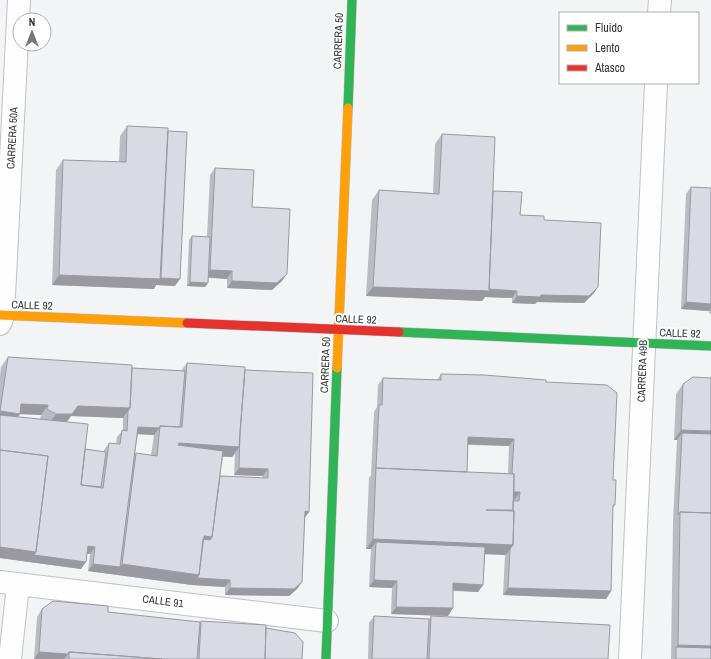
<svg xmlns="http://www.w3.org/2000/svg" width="711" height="659" viewBox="0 0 711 659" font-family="'Archivo Narrow',sans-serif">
<rect width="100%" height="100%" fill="#f3f4f6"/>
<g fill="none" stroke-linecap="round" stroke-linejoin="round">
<g stroke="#c0c1c3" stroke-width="24">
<path id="street" d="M 659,13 L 660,0
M 0,324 L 3,316 L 19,0
M 0,582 L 327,621
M 10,659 L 18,585
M 630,659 L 656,83"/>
</g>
<g stroke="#c0c1c3" stroke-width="10">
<path id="fast" d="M 348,108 L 352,0
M 399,332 L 711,346
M 326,659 L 337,368"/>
</g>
<g stroke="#c0c1c3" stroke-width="10">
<path id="slow" d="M 0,315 L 187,323
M 337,368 L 348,108"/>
</g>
<g stroke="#c0c1c3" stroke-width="10">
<path id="jam" d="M 187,323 L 399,332"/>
</g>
<use href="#street" stroke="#fdfdfe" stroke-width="22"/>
<use href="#fast" stroke="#30b455" stroke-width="9"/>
<use href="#slow" stroke="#ff9f0a" stroke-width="9"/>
<use href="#jam" stroke="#e5322d" stroke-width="9"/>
</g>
<path fill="#bbbbc3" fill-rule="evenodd" d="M 127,126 L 175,286 L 156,285 L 154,289 L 52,285 L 56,170 L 63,160 L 119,162 L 120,136 Z
M 442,134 L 493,191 L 520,215 L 544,220 L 598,287 L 593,294 L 584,303 L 537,302 L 535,304 L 512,303 L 512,298 L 485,297 L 482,301 L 366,296 L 372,200 L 379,190 L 433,193 L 435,144 Z
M 215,168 L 252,207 L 282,281 L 272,290 L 227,288 L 227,279 L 208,278 L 205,287 L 187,286 L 189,240 L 192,236 L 207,237 L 210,175 Z
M 691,187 L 711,188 L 711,314 L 709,313 L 709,311 L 681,309 L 686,194 Z
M 8,357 L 132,368 L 181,371 L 187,363 L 245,370 L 309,512 L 305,517 L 302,582 L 297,589 L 289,596 L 225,595 L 225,587 L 192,585 L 88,571 L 90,554 L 87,554 L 81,569 L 0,558 L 0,376 L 1,367 ZM 20,414 L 41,415 L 40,419 L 41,419 L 18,417 ZM 71,416 L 123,418 L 123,430 L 117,437 L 116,444 L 109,443 L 104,450 L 104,452 L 85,449 L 67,422 ZM 138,434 L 154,435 L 151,455 L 136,453 L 135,454 ZM 235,454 L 234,475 L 263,476 L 263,478 L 220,476 L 223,457 L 232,457 Z
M 441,374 L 546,382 L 613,480 L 615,505 L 613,508 L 611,591 L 606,599 L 503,595 L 505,555 L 485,554 L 483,585 L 478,592 L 453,591 L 453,608 L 448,616 L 391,614 L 392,588 L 369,587 L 371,549 L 366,549 L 369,478 L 371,475 L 374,412 L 377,407 L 378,385 L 383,378 L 437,380 ZM 468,445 L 509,446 L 508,473 L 467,472 Z
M 683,384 L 711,659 L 671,659 L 673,522 L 677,440 L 674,440 L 676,394 Z
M 42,609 L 108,612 L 200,623 L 201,621 L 266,628 L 302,659 L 34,659 L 37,617 Z
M 374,616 L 429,619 L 431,616 L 608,659 L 368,659 L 369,623 Z"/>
<path fill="#99999f" d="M 210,270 L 232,271 L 227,279 L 205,277 Z
M 287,274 L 282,281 L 272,290 L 227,288 L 232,281 Z
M 59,275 L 159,278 L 180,279 L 175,286 L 156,285 L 154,289 L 52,285 Z
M 190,282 L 208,283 L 205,287 L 187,286 Z
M 373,287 L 487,289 L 517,291 L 512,298 L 485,297 L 482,301 L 366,296 Z
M 598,287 L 593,294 L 584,303 L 537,302 L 535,304 L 512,303 L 517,296 L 541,295 Z
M 686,302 L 711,304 L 711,308 L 709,311 L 681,309 Z
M 21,404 L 48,405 L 41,415 L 19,414 L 20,414 L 13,424 L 0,422 L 0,412 Z
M 78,406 L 130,408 L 123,418 L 71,416 L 65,424 L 49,424 L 56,414 Z
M 138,427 L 159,428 L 154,435 L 133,434 Z
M 681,430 L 711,431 L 711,441 L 682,433 L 677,440 L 674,440 Z
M 468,437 L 514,439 L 509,446 L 463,444 Z
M 179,443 L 239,447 L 232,457 L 172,453 Z
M 239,468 L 268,469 L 263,476 L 234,475 Z
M 512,492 L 520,492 L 515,499 L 507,499 Z
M 305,511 L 309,512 L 304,519 Z
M 204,536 L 212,537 L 205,547 L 201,547 Z
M 373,539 L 513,545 L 506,555 L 376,550 L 376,542 L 371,549 L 366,549 Z
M 88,546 L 95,547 L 90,554 L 83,553 Z
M 0,547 L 36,552 L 29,562 L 0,558 Z
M 34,555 L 86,562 L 81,569 L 29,562 Z
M 93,564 L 120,567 L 122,564 L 230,580 L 225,587 L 192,585 L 88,571 Z
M 374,580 L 397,581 L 392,588 L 369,587 Z
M 302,582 L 297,589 L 289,596 L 225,595 L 230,588 Z
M 453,583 L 483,585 L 478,592 L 448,590 Z
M 508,588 L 611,591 L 606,599 L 503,595 Z
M 396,607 L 453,608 L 448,616 L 391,614 Z
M 678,645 L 711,646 L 711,656 L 676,647 Z
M 39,652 L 68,654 L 64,659 L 34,659 Z"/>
<path fill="#dadae3" stroke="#99999f" d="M 127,126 L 168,128 L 160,279 L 59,275 L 63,160 L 126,162 Z
M 168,131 L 187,132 L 180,279 L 161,278 Z
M 442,134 L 495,137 L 489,291 L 373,287 L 379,190 L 439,194 Z
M 215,168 L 254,170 L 252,207 L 290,209 L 287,274 L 277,283 L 232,281 L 232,271 L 210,270 Z
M 691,187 L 711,188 L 711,304 L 686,302 Z
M 493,191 L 522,192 L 520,215 L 544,216 L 544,220 L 601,223 L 598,287 L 589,296 L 541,295 L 540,297 L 517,296 L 517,291 L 489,289 Z
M 192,236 L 210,237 L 208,283 L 190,282 Z
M 8,357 L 132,365 L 130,408 L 78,406 L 72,414 L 56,414 L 47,409 L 48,405 L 21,404 L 20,414 L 0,411 Z
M 187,363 L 245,367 L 239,447 L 179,443 L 178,445 L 223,451 L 212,537 L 204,536 L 199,575 L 122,564 L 136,453 L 157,456 L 160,426 L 182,427 Z
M 132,368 L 185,371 L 180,427 L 160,426 L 159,428 L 138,427 L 120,567 L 93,564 L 95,547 L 88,546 L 86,562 L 34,555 L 36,552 L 48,456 L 0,450 L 0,415 L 88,424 L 81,485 L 103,488 L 109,443 L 120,444 L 122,430 L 127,431 L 128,411 L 130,408 Z
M 245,370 L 313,373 L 309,512 L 305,511 L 302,582 L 294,589 L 230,588 L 230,580 L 197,578 L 199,575 L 203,539 L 210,540 L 212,537 L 220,476 L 268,478 L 268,469 L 239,468 L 240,432 Z
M 441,374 L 484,375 L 546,380 L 546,382 L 607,385 L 617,393 L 613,480 L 616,480 L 615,505 L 613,505 L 611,591 L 508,588 L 510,549 L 513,545 L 514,511 L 512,511 L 513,510 L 513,501 L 519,501 L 520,492 L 514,492 L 514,474 L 512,473 L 514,439 L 468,437 L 467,472 L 376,468 L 379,405 L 382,405 L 383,378 L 441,380 Z
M 693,377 L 711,378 L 711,431 L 681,430 L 683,384 Z
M 682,433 L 711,434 L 711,513 L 680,512 L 678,515 Z
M 85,449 L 106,452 L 101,487 L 81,485 Z
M 0,450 L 48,456 L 36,552 L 0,547 Z
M 376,468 L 514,474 L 513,510 L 486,510 L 514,511 L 513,545 L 373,539 Z
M 680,512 L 711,513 L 711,646 L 678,645 Z
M 376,542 L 485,547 L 483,585 L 453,583 L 453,608 L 396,607 L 397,581 L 374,580 Z
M 53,601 L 108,606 L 108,612 L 200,622 L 197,659 L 162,659 L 69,652 L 68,654 L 39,652 L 42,609 Z
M 374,616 L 429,619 L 427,659 L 372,659 Z
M 431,616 L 610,625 L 608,659 L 429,659 Z
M 201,621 L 266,625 L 265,659 L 199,659 Z
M 266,628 L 295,633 L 303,642 L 302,659 L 265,659 Z
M 676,647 L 711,648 L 711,659 L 676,659 Z
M 69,652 L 162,659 L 69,659 Z"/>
<g text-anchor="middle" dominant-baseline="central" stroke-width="4" stroke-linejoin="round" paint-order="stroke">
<g font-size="11" fill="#343536" stroke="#fff">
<text transform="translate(338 41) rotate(-88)">CARRERA 50</text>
<text transform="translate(12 138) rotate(-87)">CARRERA 50A</text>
<text transform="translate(32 305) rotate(2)">CALLE 92</text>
<text transform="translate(356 319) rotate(2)">CALLE 92</text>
<text transform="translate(680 333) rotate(2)">CALLE 92</text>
<text transform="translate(325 365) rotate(-88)">CARRERA 50</text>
<text transform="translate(642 371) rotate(-88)">CARRERA 49B</text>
<text transform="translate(163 601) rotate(7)">CALLE 91</text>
</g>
</g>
<rect x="559" y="12" width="140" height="72" fill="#ffffff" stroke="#aeaeaf"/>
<rect x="567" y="25" width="20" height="6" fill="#30b455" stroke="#aeaeaf"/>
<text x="595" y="32" font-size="12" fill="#343536">Fluido</text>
<rect x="567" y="45" width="20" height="6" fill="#ff9f0a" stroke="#aeaeaf"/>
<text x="595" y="52" font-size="12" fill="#343536">Lento</text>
<rect x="567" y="65" width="20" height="6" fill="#e5322d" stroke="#aeaeaf"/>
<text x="595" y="72" font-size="12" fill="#343536">Atasco</text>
<g transform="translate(32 32)"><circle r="19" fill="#ffffff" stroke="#aeaeaf"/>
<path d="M0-3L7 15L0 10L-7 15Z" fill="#777879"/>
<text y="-6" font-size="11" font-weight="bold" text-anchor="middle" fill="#343536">N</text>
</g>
</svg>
